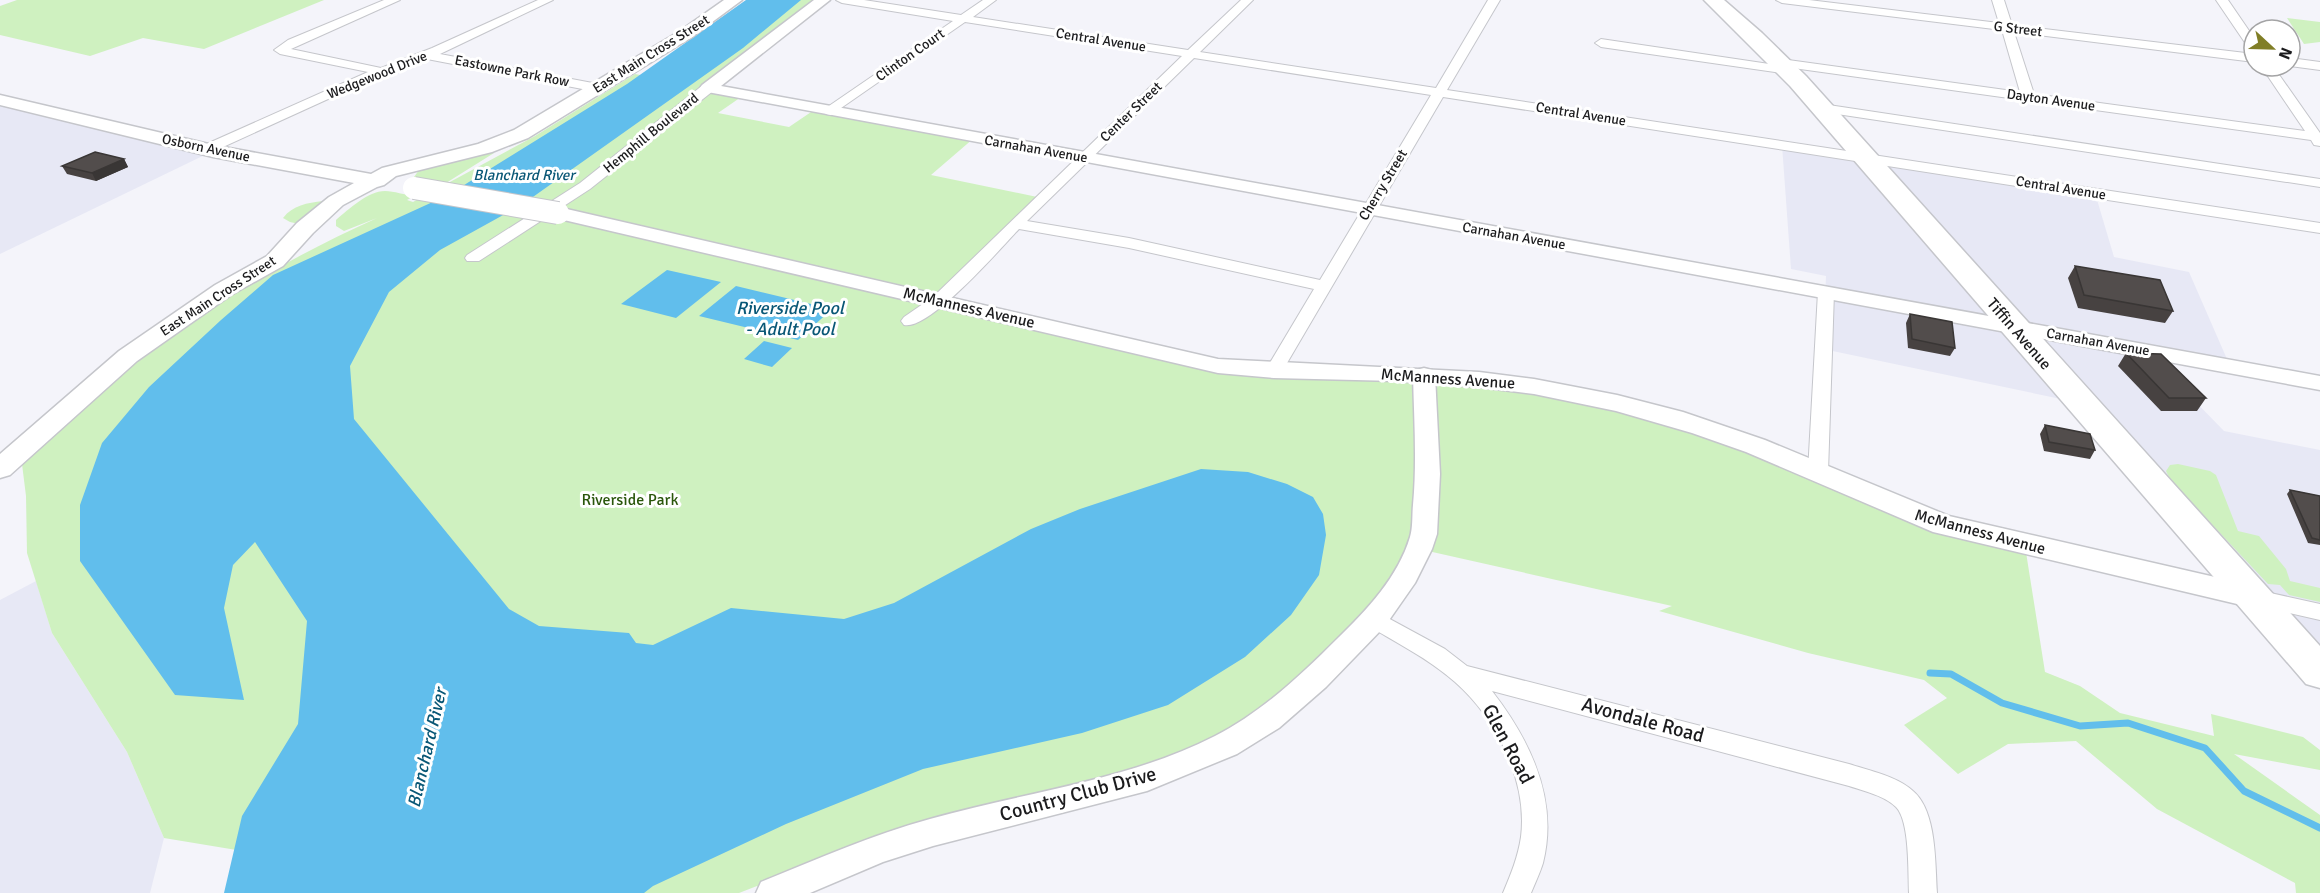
<svg xmlns="http://www.w3.org/2000/svg" width="2320" height="893" viewBox="0 0 2320 893" font-family="Signika,sans-serif">
<rect width="100%" height="100%" fill="#f4f4fa"/>
<path fill="#e7e8f5" d="M 0,100 L 213,151 L 0,254 Z
M 1782,145 L 2095,193 L 2114,257 L 2189,272 L 2230,366 L 2147,352 L 2224,431 L 2320,450 L 2320,675 L 2080,403 L 1823,349 L 1826,276 L 1791,269 Z
M 36,581 L 52,633 L 127,752 L 164,838 L 150,893 L 0,893 L 0,600 Z"/>
<path fill="#cff1c0" d="M 17,0 L 324,0 L 204,49 L 143,38 L 90,56 L 0,35 L 0,6 Z
M 776,0 L 823,0 L 708,88 L 744,95 L 718,113 L 789,127 L 817,108 L 974,138 L 931,175 L 1042,198 L 940,300 L 1218,366 L 1365,373 L 1589,397 L 2025,546 L 2045,672 L 2080,686 L 2120,713 L 2214,736 L 2211,714 L 2303,737 L 2320,750 L 2320,770 L 2234,754 L 2320,815 L 2320,893 L 2296,893 L 2295,883 L 2157,809 L 2076,741 L 2008,744 L 1958,774 L 1904,725 L 1947,698 L 1924,680 L 1808,653 L 1659,611 L 1672,606 L 1419,549 L 1405,576 L 1226,745 L 764,893 L 757,886 L 739,893 L 419,893 L 398,877 L 164,838 L 127,752 L 52,633 L 27,553 L 26,496 L 22,464 C 39,445 59,428 79,411 C 170,327 265,269 377,218 L 344,231 L 336,226 L 336,220 C 349,209 368,191 385,191 C 394,191 405,195 414,196 L 407,200 L 413,202 L 535,136 L 635,74 L 666,80 Z
M 2287,18 L 2320,22 L 2320,42 L 2304,44 Z
M 493,151 L 494,153 L 446,183 L 414,177 L 419,170 Z
M 323,201 L 299,224 L 290,222 L 283,218 C 293,205 307,203 323,201 Z
M 2178,464 L 2210,471 L 2216,475 L 2238,531 L 2259,536 L 2286,569 L 2290,581 L 2320,588 L 2320,602 L 2289,595 L 2280,585 L 2268,584 L 2171,481 L 2166,471 L 2170,465 Z"/>
<path fill="#61beec" d="M 746,0 L 801,0 L 743,48 L 523,204 L 440,250 L 389,292 L 350,366 L 354,419 L 509,609 L 539,626 L 629,633 L 636,643 L 653,645 L 731,608 L 844,619 L 894,603 L 1031,529 L 1080,509 L 1201,469 L 1248,472 L 1287,484 L 1313,497 L 1323,514 L 1326,535 L 1319,575 L 1291,615 L 1245,657 L 1168,705 L 1082,733 L 923,769 L 786,824 L 653,886 L 644,893 L 224,893 L 242,816 L 298,724 L 307,621 L 255,542 L 233,565 L 224,608 L 244,700 L 175,695 L 80,561 L 80,505 L 102,443 L 149,387 L 221,320 L 273,275 L 448,195 L 627,84 Z
M 667,270 L 721,282 L 676,318 L 621,304 Z
M 736,286 L 832,309 L 798,340 L 699,316 Z
M 764,341 L 792,348 L 772,367 L 744,359 Z"/>
<g fill="none" stroke-linecap="round" stroke-linejoin="round">
<path stroke="#61beec" stroke-width="7" d="M 1930,673 L 1951,674 L 2002,703 L 2080,726 L 2128,723 L 2205,748 L 2244,791 L 2320,828"/>
<g stroke="#c5c6cb" stroke-width="2">
<path id="minor" d="M 384,0 L 400,0 L 291,49 L 381,68 L 432,48 L 538,0 L 553,0 L 440,54 L 598,84 L 604,88 L 598,92 L 427,59 L 361,84 L 212,152 L 202,152 L 200,149 L 202,146 L 368,72 L 280,54 L 274,50 L 288,40 Z
M 836,0 L 864,0 L 961,15 L 983,0 L 996,0 L 973,17 L 1188,50 L 1241,0 L 1253,0 L 1200,52 L 1436,88 L 1488,0 L 1500,0 L 1447,90 L 2320,223 L 2320,233 L 1443,97 L 1280,375 L 1268,375 L 1265,371 L 1314,289 L 1129,248 L 1019,229 C 1000,249 929,331 904,325 L 901,321 L 904,317 L 933,297 L 1182,56 L 965,22 L 831,115 L 826,114 L 824,111 L 826,108 L 953,21 L 842,3 ZM 1194,58 L 1431,95 L 1320,280 L 1129,238 L 1027,221 Z
M 1776,0 L 1809,0 L 1999,23 L 1992,0 L 2004,0 L 2012,25 L 2254,54 L 2254,62 L 2014,32 L 2034,94 L 2305,131 L 2261,66 L 2273,66 L 2320,133 L 2320,146 L 2314,145 L 2311,140 L 1793,68 L 1792,73 L 1788,74 L 1601,47 L 1595,43 L 1601,39 L 1776,65 L 1777,60 L 1781,59 L 2020,92 L 2002,30 L 1782,3 Z
M 2216,0 L 2228,0 L 2254,38 L 2254,51 L 2250,50 Z
M 2290,58 L 2320,62 L 2320,70 L 2290,66 Z
M 708,84 L 713,85 L 714,88 L 713,91 L 590,189 L 479,261 L 467,261 L 465,258 L 467,255 L 580,183 L 703,85 Z
M 1822,104 L 2320,179 L 2320,187 L 1817,111 L 1815,108 L 1817,105 Z
M 1826,287 L 1834,292 L 1828,472 L 1825,477 L 1818,478 L 1811,477 L 1808,472 L 1818,292 Z
M 2257,590 L 2320,604 L 2320,620 L 2249,604 L 2246,598 L 2249,592 Z
M 1375,611 L 1445,649 L 1467,666 L 1849,764 C 1870,771 1897,776 1913,791 C 1937,811 1935,864 1937,893 L 1909,893 C 1908,873 1910,821 1896,807 C 1883,795 1864,791 1849,786 L 1492,691 C 1530,740 1559,799 1543,863 C 1540,873 1535,883 1531,893 L 1503,893 C 1511,874 1518,857 1521,837 C 1528,781 1496,718 1455,682 C 1429,659 1397,643 1367,625 L 1364,619 L 1367,613 Z"/>
</g>
<g stroke="#c5c6cb" stroke-width="3">
<path id="tertiary" d="M 814,0 L 830,0 L 721,86 L 2320,376 L 2320,390 L 702,91 L 700,88 L 702,85 Z
M 1424,368 L 1432,370 L 1435,375 L 1440,474 L 1437,534 L 1432,549 L 1415,583 L 1385,626 L 1326,687 L 1279,728 L 1237,754 L 1147,791 L 933,846 L 883,862 L 810,893 L 756,893 L 761,882 C 817,859 872,835 930,819 C 1025,792 1127,781 1215,736 C 1262,712 1301,675 1338,638 C 1367,610 1398,577 1410,537 C 1413,527 1412,515 1413,505 C 1417,462 1414,418 1413,375 L 1416,370 Z"/>
</g>
<g stroke="#c5c6cb" stroke-width="3">
<path id="secondary" d="M 724,0 L 742,0 L 692,37 L 528,138 L 492,152 L 396,176 L 384,185 L 377,187 L 343,205 L 313,233 L 283,266 L 231,295 L 137,361 L 10,475 L 0,478 L 0,454 L 119,351 L 215,285 L 267,256 L 297,223 L 329,197 L 354,183 L 213,157 L 0,105 L 0,95 L 213,145 L 371,174 L 382,168 L 478,144 L 514,130 L 680,31 Z
M 558,207 L 1218,359 L 1479,372 L 1534,379 L 1617,395 L 1683,412 L 1765,440 L 1949,516 L 2254,586 L 2265,589 L 2269,597 L 2265,605 L 2254,608 L 1933,532 L 1746,452 L 1692,433 L 1616,411 L 1534,394 L 1479,387 L 1396,381 L 1274,378 L 1218,373 L 551,217 L 548,213 L 551,209 Z"/>
</g>
<g stroke="#c5c6cb" stroke-width="3">
<path id="trunk" d="M 1704,0 L 1724,0 L 1762,33 L 1806,76 L 2320,646 L 2320,688 L 2306,684 L 1790,86 Z"/>
</g>
<use href="#minor" fill="#fff" fill-rule="evenodd"/>
<use href="#tertiary" fill="#fff" fill-rule="evenodd"/>
<use href="#secondary" fill="#fff" fill-rule="evenodd"/>
<use href="#trunk" fill="#fff" fill-rule="evenodd"/>
<g stroke="#c5c6cb" stroke-width="24" stroke-linecap="butt">
<path id="secondary-bridge" d="M 414,188 L 558,213"/>
</g>
<use href="#secondary-bridge" stroke="#fff" stroke-width="22"/>
</g>
<path fill="#474241" d="M 124,159 L 128,167 L 96,181 L 67,174 L 62,166 Z
M 2075,266 L 2173,311 L 2165,323 L 2078,308 L 2068,278 Z
M 1910,314 L 1955,348 L 1950,356 L 1908,348 L 1906,323 Z
M 2126,353 L 2206,398 L 2197,411 L 2161,411 L 2118,366 Z
M 2045,425 L 2095,450 L 2090,459 L 2044,451 L 2040,434 Z
M 2290,490 L 2320,496 L 2320,545 L 2308,543 L 2287,494 Z"/>
<path fill="#393635" d="M 124,159 L 128,167 L 96,181 L 92,173 Z"/>
<path fill="#524d4c" stroke="#393635" stroke-width="1.5" d="M 95,152 L 124,159 L 92,173 L 62,166 Z
M 2075,266 L 2160,280 L 2173,311 L 2084,295 Z
M 1910,314 L 1952,322 L 1955,348 L 1912,339 Z
M 2126,353 L 2161,354 L 2206,398 L 2169,398 Z
M 2045,425 L 2090,434 L 2095,450 L 2049,442 Z
M 2290,490 L 2320,496 L 2320,540 L 2312,538 Z"/>
<g text-anchor="middle" dominant-baseline="central" stroke-width="6" stroke-linejoin="round" paint-order="stroke">
<g font-size="14" fill="#1b1b1d" stroke="#fff">
<text transform="translate(2018 29) rotate(7)">G Street</text>
<text transform="translate(1101 40) rotate(9)">Central Avenue</text>
<text transform="translate(651 54) rotate(-32)">East Main Cross Street</text>
<text transform="translate(910 55) rotate(-35)">Clinton Court</text>
<text transform="translate(512 71) rotate(11)">Eastowne Park Row</text>
<text transform="translate(377 75) rotate(-22)">Wedgewood Drive</text>
<text transform="translate(2051 100) rotate(8)">Dayton Avenue</text>
<text transform="translate(1131 112) rotate(-44)">Center Street</text>
<text transform="translate(1581 114) rotate(9)">Central Avenue</text>
<text transform="translate(651 133) rotate(-39)">Hemphill Boulevard</text>
<text transform="translate(206 148) rotate(12)">Osborn Avenue</text>
<text transform="translate(1036 149) rotate(10)">Carnahan Avenue</text>
<text transform="translate(1383 185) rotate(-59)">Cherry Street</text>
<text transform="translate(2061 188) rotate(9)">Central Avenue</text>
<text transform="translate(1514 236) rotate(10)">Carnahan Avenue</text>
<text transform="translate(218 296) rotate(-33)">East Main Cross Street</text>
<text transform="translate(2098 342) rotate(10)">Carnahan Avenue</text>
</g>
<g font-size="15" font-style="italic" fill="#095776" stroke="#fff">
<text x="524" y="175">Blanchard River</text>
</g>
<g font-size="16" fill="#1b1b1d" stroke="#fff">
<text transform="translate(969 308) rotate(13)">McManness Avenue</text>
<text transform="translate(2019 334) rotate(49)">Tiffin Avenue</text>
<text transform="translate(1448 379) rotate(4)">McManness Avenue</text>
<text transform="translate(1980 532) rotate(15)">McManness Avenue</text>
</g>
<g font-size="16" fill="#2a560b" stroke="#fff">
<text x="630" y="500">Riverside Park</text>
</g>
<g font-size="18" font-style="italic" fill="#095776" stroke="#fff">
<text x="790" y="308">Riverside Pool<tspan x="790" dy="21">- Adult Pool</tspan></text>
<text transform="translate(427 748) rotate(-77)">Blanchard River</text>
</g>
<g font-size="20" fill="#1b1b1d" stroke="#fff">
<text transform="translate(1643 720) rotate(15)">Avondale Road</text>
<text transform="translate(1508 744) rotate(62)">Glen Road</text>
<text transform="translate(1078 794) rotate(-15)">Country Club Drive</text>
</g>
</g>
<g transform="translate(2272 48) rotate(112)"><circle r="28" fill="#ffffff" stroke="#a4a4a5" stroke-width="1.5"/>
<path d="M0-4.5L10 22L0 15L-10 22Z" fill="#807e26"/>
<text y="-9" font-size="16" font-weight="bold" text-anchor="middle" fill="#1b1b1d">N</text>
</g>
</svg>
